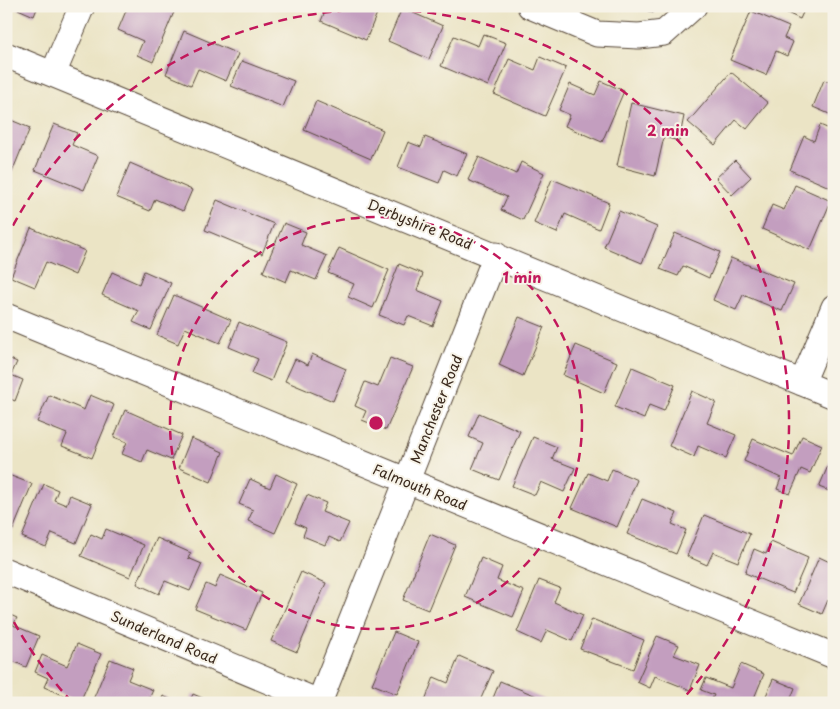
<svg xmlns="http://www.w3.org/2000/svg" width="840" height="709" viewBox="0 0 840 709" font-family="'Playpen Sans',sans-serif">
<rect width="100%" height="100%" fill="#f7f3e8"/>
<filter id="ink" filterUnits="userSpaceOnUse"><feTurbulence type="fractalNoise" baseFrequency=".02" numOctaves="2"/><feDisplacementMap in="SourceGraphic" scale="10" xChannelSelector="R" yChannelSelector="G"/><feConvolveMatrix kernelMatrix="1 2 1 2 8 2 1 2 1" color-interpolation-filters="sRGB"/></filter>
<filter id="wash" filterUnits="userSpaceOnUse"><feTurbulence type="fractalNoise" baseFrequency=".0096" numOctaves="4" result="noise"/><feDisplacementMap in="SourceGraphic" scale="20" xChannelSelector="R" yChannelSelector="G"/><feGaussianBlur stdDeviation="1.12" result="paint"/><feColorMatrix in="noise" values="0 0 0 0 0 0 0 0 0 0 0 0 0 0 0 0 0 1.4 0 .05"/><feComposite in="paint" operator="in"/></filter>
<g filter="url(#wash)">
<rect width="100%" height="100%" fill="#ebe4c5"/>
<g id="blocks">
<path fill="#c39ebf" d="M 11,6 L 38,6 L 34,16 Z
M 128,6 L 159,6 L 174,12 L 153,62 L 137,55 L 143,41 L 118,30 Z
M 327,6 L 380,6 L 366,40 L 321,21 Z
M 637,6 L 656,6 L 653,13 Z
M 772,6 L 806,6 L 800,19 Z
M 402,8 L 443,26 L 429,59 L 388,41 Z
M 751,11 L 789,27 L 784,38 L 793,42 L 787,56 L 776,51 L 766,75 L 730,60 Z
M 184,31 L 238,54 L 226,81 L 198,69 L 191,85 L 166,74 Z
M 483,34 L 506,43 L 488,86 L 441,66 L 454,36 L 478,46 Z
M 540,57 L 566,68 L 545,116 L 494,94 L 509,59 L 535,70 Z
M 242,61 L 294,81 L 283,107 L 231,86 Z
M 731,72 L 768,103 L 747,129 L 736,120 L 715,145 L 688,122 Z
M 824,80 L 834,84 L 834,116 L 813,107 Z
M 601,81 L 624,91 L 602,142 L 565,126 L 570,115 L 559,110 L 570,84 L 595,95 Z
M 316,101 L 383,130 L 371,159 L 304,130 Z
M 631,103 L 684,116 L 679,141 L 664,137 L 655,176 L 617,166 Z
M 6,118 L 30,128 L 10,177 L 6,176 Z
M 54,124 L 77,133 L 72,145 L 98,156 L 84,190 L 35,170 Z
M 820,125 L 834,131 L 834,189 L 790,170 L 804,136 L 814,141 Z
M 425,137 L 467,154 L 457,176 L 444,170 L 439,183 L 398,167 L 408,142 L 421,147 Z
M 479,157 L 516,174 L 521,162 L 544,173 L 523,220 L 501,210 L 507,197 L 468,180 Z
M 735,160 L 751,177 L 732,195 L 716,178 Z
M 130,163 L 192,190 L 183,211 L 155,199 L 150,211 L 116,197 Z
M 552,179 L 609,203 L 599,229 L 565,214 L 557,233 L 534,223 Z
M 795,185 L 831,201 L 810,250 L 762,229 L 772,205 L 784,210 Z
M 217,200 L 274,224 L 262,254 L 205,230 Z
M 619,211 L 657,227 L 642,263 L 604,247 Z
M 284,223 L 306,232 L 301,245 L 327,256 L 316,280 L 291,270 L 286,282 L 263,272 Z
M 31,228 L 85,251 L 75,275 L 46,262 L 35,287 L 11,277 Z
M 675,233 L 720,252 L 709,278 L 683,266 L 678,276 L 660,269 Z
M 339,248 L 389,270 L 373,308 L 348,297 L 354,284 L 328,273 Z
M 731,258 L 794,284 L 782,311 L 743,295 L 736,310 L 713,300 Z
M 399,264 L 423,274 L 417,290 L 443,301 L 433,326 L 408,316 L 404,325 L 379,315 Z
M 144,271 L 171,283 L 151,330 L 133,322 L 139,311 L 102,295 L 112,272 L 139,284 Z
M 174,295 L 231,320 L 220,343 L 185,328 L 178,344 L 157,335 Z
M 519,317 L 544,327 L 523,376 L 499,365 Z
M 239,322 L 287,342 L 271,381 L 252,373 L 258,359 L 229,347 Z
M 576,345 L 617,362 L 604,393 L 563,375 Z
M 312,354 L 346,369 L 333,401 L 285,381 L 295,359 L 308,365 Z
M 6,357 L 17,362 L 11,375 L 23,380 L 15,401 L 6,397 Z
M 390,358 L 413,367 L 386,430 L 362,420 L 366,411 L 355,406 L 365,382 L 378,387 Z
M 632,367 L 675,385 L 664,411 L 649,405 L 644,419 L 615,407 Z
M 692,391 L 716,402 L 707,423 L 736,435 L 726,458 L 698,446 L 694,457 L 669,446 Z
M 49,395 L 84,410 L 90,395 L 114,405 L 92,458 L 62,446 L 67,434 L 37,422 Z
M 125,410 L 182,435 L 171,460 L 147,450 L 142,462 L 122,454 L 127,442 L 114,437 Z
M 479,413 L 520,431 L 499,480 L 472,469 L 483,443 L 469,437 Z
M 802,436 L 822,445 L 810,473 L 801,469 L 790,494 L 777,489 L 781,478 L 744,461 L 753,439 L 793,456 Z
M 533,437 L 557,447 L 552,459 L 575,468 L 564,492 L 541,482 L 535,495 L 512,486 Z
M 191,438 L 223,452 L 211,482 L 179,468 Z
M 834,452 L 834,493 L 819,487 Z
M 612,469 L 637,480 L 617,527 L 572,508 L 588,473 L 607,481 Z
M 6,474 L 32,484 L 13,530 L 6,528 Z
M 276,474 L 297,484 L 275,533 L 248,521 L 253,510 L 239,504 L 250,479 L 270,488 Z
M 44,484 L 58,490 L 54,500 L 66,505 L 70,495 L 92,504 L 76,543 L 52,533 L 46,547 L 22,537 Z
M 307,495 L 326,503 L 322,512 L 349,523 L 340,542 L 329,537 L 325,545 L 303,536 L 306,528 L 295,523 Z
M 642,499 L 677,513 L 672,524 L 686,530 L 676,554 L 627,534 Z
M 704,515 L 750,534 L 738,562 L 713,552 L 707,565 L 687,556 Z
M 106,529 L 144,545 L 130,577 L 81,556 L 91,534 L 102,539 Z
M 430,534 L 455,545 L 428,610 L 403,600 Z
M 157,538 L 191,553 L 188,558 L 202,564 L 190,591 L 165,581 L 159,594 L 137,584 Z
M 771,542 L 808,558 L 793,593 L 745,573 L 754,549 L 766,554 Z
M 819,557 L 834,564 L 834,603 L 828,600 L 822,614 L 799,604 Z
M 481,558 L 502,567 L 497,580 L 524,591 L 513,617 L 465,597 Z
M 301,572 L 326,583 L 297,652 L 271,641 Z
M 220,575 L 262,593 L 246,630 L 195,609 L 206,584 L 215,588 Z
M 539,580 L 560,588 L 554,602 L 583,615 L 572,641 L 547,630 L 541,643 L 517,632 Z
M 6,613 L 17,618 L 13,625 L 39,636 L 26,667 L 6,658 Z
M 592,619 L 644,640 L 633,669 L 580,649 Z
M 394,632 L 418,642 L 397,694 L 372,684 Z
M 657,636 L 679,645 L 674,655 L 700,665 L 690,690 L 655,676 L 650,688 L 637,682 Z
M 77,644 L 101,654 L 80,702 L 44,687 L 48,678 L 35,672 L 42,655 L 67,666 Z
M 459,656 L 493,671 L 479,703 L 424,703 L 434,677 L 448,683 Z
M 110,659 L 133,668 L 128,680 L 153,690 L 147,703 L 92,702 Z
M 741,664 L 764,674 L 752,703 L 710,703 L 714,695 L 701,690 L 706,678 L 731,688 Z
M 773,679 L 795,688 L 789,703 L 763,703 Z
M 500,681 L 546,700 L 545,703 L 491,703 Z
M 193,694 L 214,703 L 189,703 Z
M 163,696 L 179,703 L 160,703 Z"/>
</g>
</g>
<g filter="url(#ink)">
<use href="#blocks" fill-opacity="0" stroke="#554637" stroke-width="1"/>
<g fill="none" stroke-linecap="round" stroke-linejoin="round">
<g stroke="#554637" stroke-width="27">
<path id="minor" d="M 530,6 L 597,34 L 639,36 L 664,33 L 694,6
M 6,55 L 834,396
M 53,74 L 82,6
M 6,316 L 834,656
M 802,383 L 834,307
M 6,571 L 321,703
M 319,703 L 496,255"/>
</g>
<use href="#minor" stroke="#fff" stroke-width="25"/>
</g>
</g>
<g fill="none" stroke="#c2185b" stroke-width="2.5" stroke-dasharray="9 6">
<circle cx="376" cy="423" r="206"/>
<path d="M72 702A413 413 0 0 1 6 607M6 239A413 413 0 1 1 680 702"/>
</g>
<g text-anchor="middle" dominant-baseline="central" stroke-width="4" stroke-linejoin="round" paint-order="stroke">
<g font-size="14" fill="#3b2a1e" stroke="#f7f3e8">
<text transform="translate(420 224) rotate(22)">Derbyshire Road</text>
<text transform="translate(436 409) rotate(-68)">Manchester Road</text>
<text transform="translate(420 487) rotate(22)">Falmouth Road</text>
<text transform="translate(164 637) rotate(23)">Sunderland Road</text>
</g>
</g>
<circle cx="376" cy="423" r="8" fill="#c2185b" stroke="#f7f3e8" stroke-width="2.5"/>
<g font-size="15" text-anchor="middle" font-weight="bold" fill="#c2185b" stroke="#f7f3e8" stroke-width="4" stroke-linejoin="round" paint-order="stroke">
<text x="668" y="136">2 min</text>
<text x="522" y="283">1 min</text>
</g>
<rect width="840" height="709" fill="none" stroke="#f7f3e8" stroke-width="25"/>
</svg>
